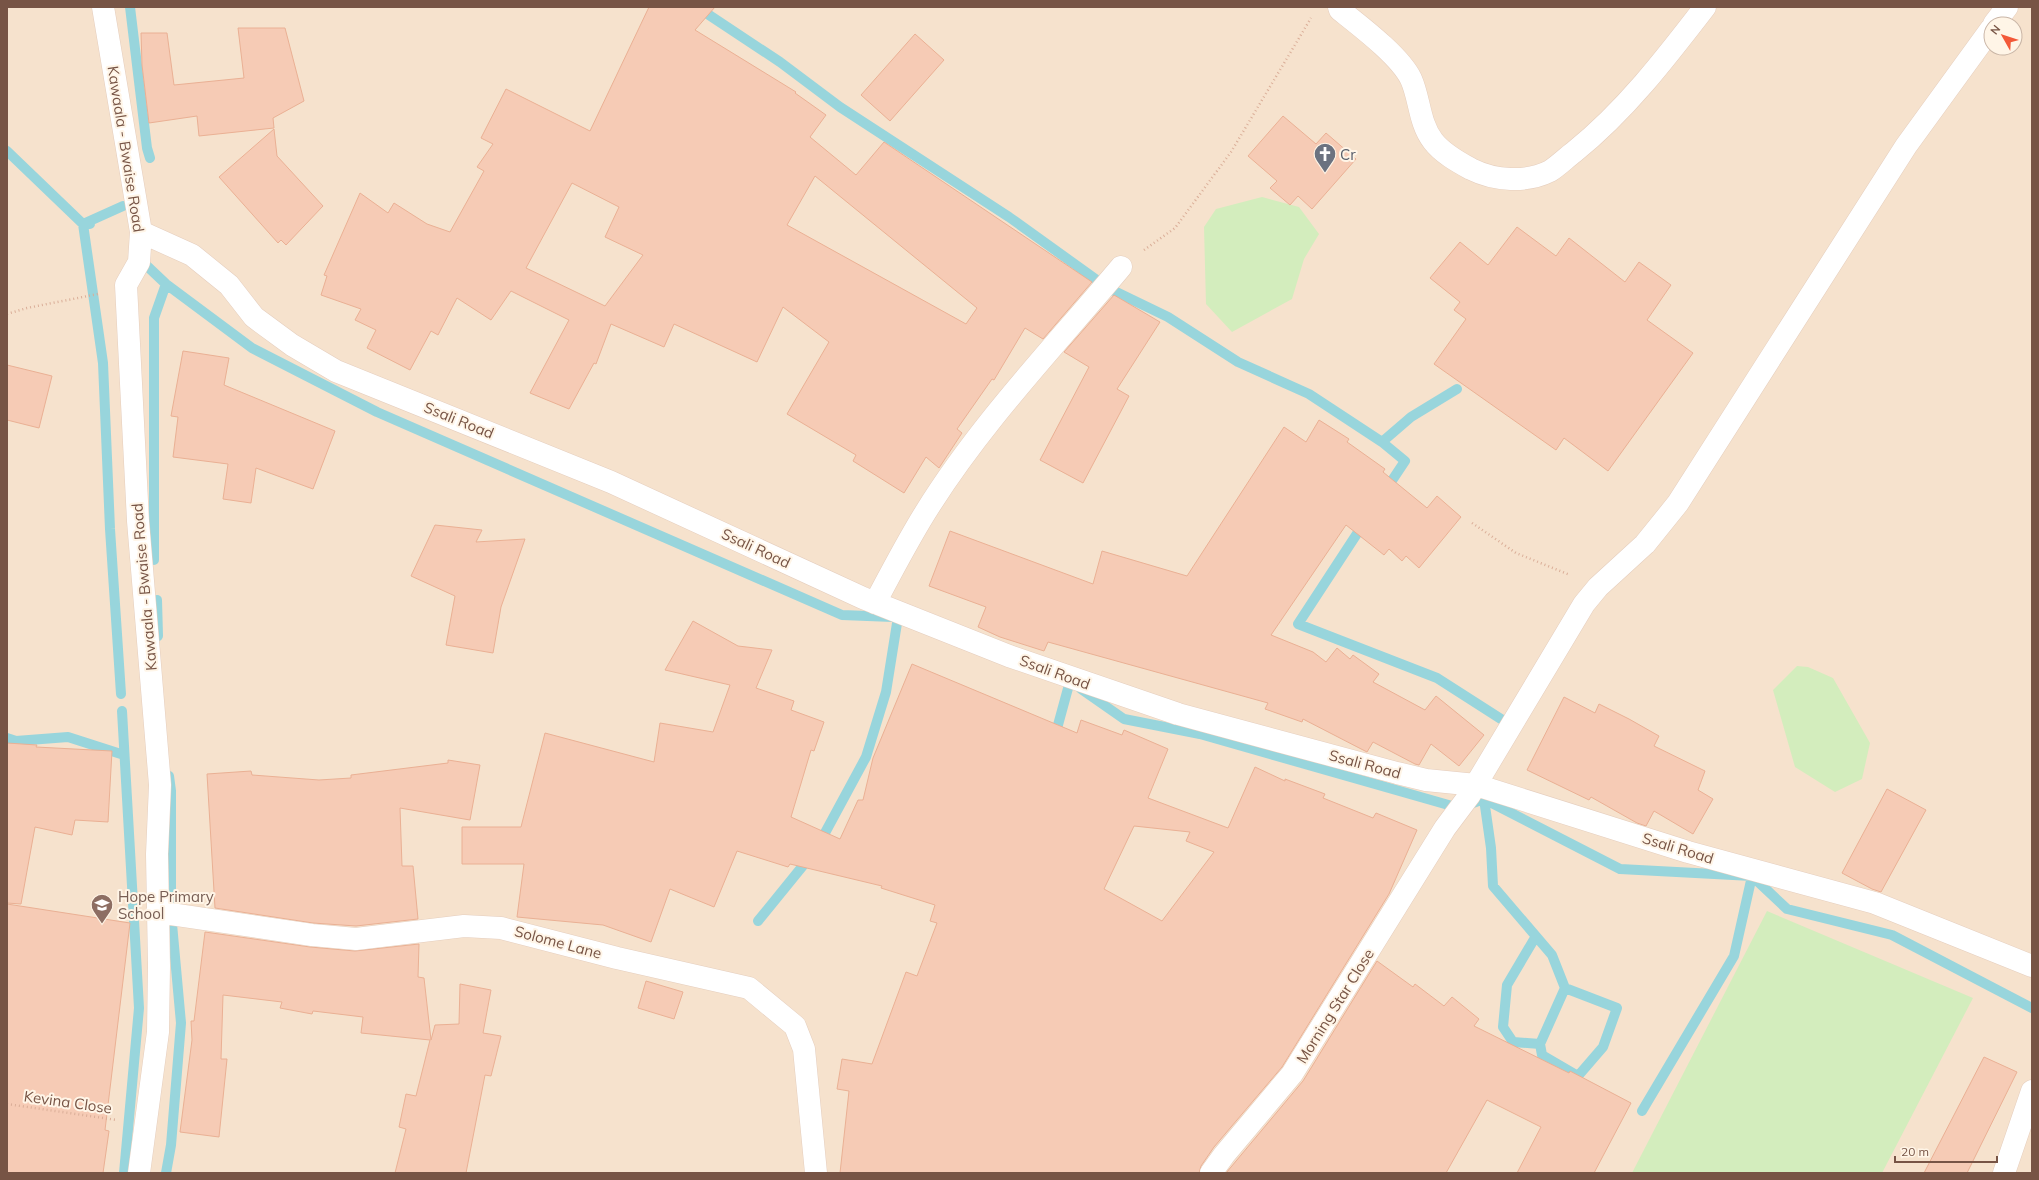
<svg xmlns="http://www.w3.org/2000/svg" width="2039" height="1180" viewBox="0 0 2039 1180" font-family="Mulish,sans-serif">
<rect width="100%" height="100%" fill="#fef1df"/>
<path fill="#f6e2cd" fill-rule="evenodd" d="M 7,7 L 2032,7 L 2032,1173 L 7,1173 ZM 1991,24 L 2015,24 L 2015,48 L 1991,48 Z"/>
<path fill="#d3edbd" d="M 1262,197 L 1299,207 L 1319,234 L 1304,259 L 1292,299 L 1232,332 L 1206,304 L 1204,227 L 1216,209 Z
M 1797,666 L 1808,667 L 1833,678 L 1870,743 L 1862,779 L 1835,792 L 1795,767 L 1773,690 Z
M 1767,911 L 1973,998 L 1882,1173 L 1632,1173 Z"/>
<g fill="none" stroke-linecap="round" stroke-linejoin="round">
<path stroke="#98d5dc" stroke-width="10" d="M 130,7 L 147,148 L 150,158
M 697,7 L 780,62 L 840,107 L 1009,217 L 1108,288 L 1168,317 L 1238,362 L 1309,394 L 1382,442 L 1405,461 L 1385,491
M 7,151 L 83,224 L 90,224
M 147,266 L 166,284 L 252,348 L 377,412 L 842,615 L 893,617
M 1382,442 L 1411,417 L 1457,389
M 1364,523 L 1298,624 L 1437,678 L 1501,719
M 154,560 L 154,318 L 166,284 L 162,280
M 157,600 L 158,636
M 1081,689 L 1124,719 L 1200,734 L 1459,808 L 1484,799 L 1620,869 L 1752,876 L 1787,909 L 1892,935 L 2032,1008
M 121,694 L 110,529 L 103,363 L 83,224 L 123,206
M 122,711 L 139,1008 L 124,1173
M 7,738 L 16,741 L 68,737 L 124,755
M 1056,738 L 1058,725 L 1070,681
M 1484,799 L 1491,848 L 1493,886 L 1552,955 L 1565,988 L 1540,1044 L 1542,1055 L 1578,1076 L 1603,1047 L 1617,1008 L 1565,988
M 819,844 L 866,757 L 886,692 L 898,617
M 758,921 L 810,857
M 1536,936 L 1507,985 L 1503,1027 L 1513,1042 L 1540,1044
M 1642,1111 L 1734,956 L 1752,876
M 166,1173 L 171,1145 L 181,1023 L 171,913 L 171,791 L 169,776"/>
</g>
<path fill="#f6cbb5" stroke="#eab094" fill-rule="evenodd" d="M 649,7 L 715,7 L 695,30 L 796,92 L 795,93 L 826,115 L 810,137 L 856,175 L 884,142 L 1092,282 L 1043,339 L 1025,328 L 994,380 L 992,379 L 957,429 L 962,433 L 939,468 L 926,457 L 904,493 L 853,461 L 856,455 L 787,414 L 829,342 L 783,307 L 757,362 L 674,324 L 664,347 L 611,324 L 596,364 L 594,363 L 569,409 L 530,393 L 569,320 L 511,291 L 491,320 L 457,298 L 438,335 L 431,331 L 410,370 L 367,348 L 376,330 L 355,320 L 361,309 L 321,295 L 327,276 L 324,275 L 360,193 L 388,213 L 394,203 L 427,224 L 450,232 L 484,171 L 477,167 L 493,144 L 481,138 L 506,89 L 590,131 ZM 815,176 L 977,308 L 966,324 L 787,225 ZM 572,183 L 619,207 L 605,237 L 643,255 L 605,306 L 526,268 Z
M 238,28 L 285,28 L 304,101 L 273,118 L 274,128 L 199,136 L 197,116 L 149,123 L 142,65 L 141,33 L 167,33 L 174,85 L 244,78 Z
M 915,34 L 944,60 L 890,121 L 861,95 Z
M 1283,116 L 1316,144 L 1326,133 L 1356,159 L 1312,209 L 1298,196 L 1290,205 L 1270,188 L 1277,181 L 1248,156 Z
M 274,129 L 277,156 L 323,206 L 286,245 L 281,240 L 278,243 L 219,177 Z
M 1517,227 L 1556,256 L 1569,238 L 1625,282 L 1639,262 L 1671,285 L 1647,320 L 1693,353 L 1608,471 L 1564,438 L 1556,450 L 1434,364 L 1466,319 L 1454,310 L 1460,302 L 1430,278 L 1460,242 L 1488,265 Z
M 1114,295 L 1160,322 L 1117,389 L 1129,396 L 1083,483 L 1040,460 L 1089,367 L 1064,352 Z
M 183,351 L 229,358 L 224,385 L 335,431 L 313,489 L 256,468 L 251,503 L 223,499 L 228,464 L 173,457 L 178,417 L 171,416 Z
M 7,365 L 52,376 L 39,428 L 7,420 Z
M 1319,420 L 1349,439 L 1347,442 L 1385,469 L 1383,472 L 1427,508 L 1437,496 L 1461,517 L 1419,568 L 1406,556 L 1402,561 L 1389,549 L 1384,555 L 1346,525 L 1271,635 L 1313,652 L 1326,662 L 1337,648 L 1350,659 L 1353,655 L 1379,674 L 1373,682 L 1425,710 L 1436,696 L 1484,735 L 1459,766 L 1431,744 L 1419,765 L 1415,764 L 1373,742 L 1367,752 L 1303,719 L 1302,722 L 1265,709 L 1268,703 L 1048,642 L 1044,651 L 1000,637 L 978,627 L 986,607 L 929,586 L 950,531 L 1093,584 L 1102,551 L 1187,576 L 1284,427 L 1306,442 Z
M 435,525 L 482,530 L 476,542 L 525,539 L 501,607 L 493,653 L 446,645 L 455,596 L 411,576 Z
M 693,621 L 738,646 L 772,650 L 756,688 L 794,701 L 791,710 L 824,722 L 814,751 L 811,750 L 791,817 L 840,839 L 858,800 L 863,800 L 873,758 L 912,664 L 1077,733 L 1081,720 L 1122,735 L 1124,730 L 1168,749 L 1148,798 L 1228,828 L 1255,767 L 1285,781 L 1285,779 L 1325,794 L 1323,798 L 1373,818 L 1376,813 L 1417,830 L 1389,894 L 1282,1067 L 1214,1147 L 1201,1166 L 1199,1173 L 840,1173 L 849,1091 L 837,1089 L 842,1059 L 872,1064 L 906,972 L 917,976 L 937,923 L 930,921 L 935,905 L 881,888 L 882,886 L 790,864 L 788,867 L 737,851 L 714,907 L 670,889 L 651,942 L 603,925 L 517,917 L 524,864 L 462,864 L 462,827 L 521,827 L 545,733 L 654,762 L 660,723 L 713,732 L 730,685 L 665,670 ZM 1134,826 L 1190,832 L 1186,841 L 1214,852 L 1162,921 L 1104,889 Z
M 1564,697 L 1595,713 L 1599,704 L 1629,719 L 1659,736 L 1654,746 L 1705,771 L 1698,790 L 1713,799 L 1693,834 L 1654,811 L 1646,826 L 1637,823 L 1591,797 L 1589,800 L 1527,770 Z
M 7,743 L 37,745 L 36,747 L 112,751 L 108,822 L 75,820 L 72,835 L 35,827 L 21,904 L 7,903 Z
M 448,760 L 480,765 L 470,820 L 400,808 L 402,866 L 413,866 L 418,919 L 356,926 L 313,923 L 215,908 L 207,774 L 251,771 L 252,775 L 319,780 L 351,778 L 351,775 L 448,763 Z
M 1887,789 L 1926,810 L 1881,892 L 1872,889 L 1842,873 Z
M 7,904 L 130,923 L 105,1130 L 109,1131 L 103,1173 L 7,1173 Z
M 205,932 L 310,947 L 355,951 L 419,944 L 418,977 L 424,978 L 431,1040 L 435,1025 L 459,1024 L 460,984 L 491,990 L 483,1033 L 501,1036 L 491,1076 L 485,1075 L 466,1173 L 395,1173 L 406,1129 L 399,1127 L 406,1094 L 416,1096 L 430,1040 L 361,1033 L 363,1017 L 313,1011 L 312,1014 L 280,1008 L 282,1002 L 223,995 L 221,1059 L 227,1059 L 219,1137 L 180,1132 L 192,1040 L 191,1021 L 194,1021 Z
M 1377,961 L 1413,987 L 1415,984 L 1444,1006 L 1452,997 L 1479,1019 L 1474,1026 L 1569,1073 L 1570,1071 L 1631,1103 L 1594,1173 L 1517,1173 L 1541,1127 L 1487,1100 L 1446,1173 L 1226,1173 L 1303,1081 Z
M 646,981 L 683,992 L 674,1019 L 638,1008 Z
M 1984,1057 L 2017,1072 L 1967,1173 L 1924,1173 Z"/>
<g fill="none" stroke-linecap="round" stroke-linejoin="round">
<g stroke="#e5cebe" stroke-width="23">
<path id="street" d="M 103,7 L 141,232 L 139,262 L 126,285 L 138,521 L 160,785 L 157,854 L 159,966 L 158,1032 L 139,1173
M 1339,7 L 1340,10 C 1360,26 1400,56 1411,79 C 1420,99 1419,123 1433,141 C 1442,153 1458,162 1471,169 C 1495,181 1526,183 1550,171 C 1558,166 1566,158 1574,152 C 1625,111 1665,59 1705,7
M 1994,24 L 2007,7
M 141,232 L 192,255 L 229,285 L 254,317 L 292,345 L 336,371 L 611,482 L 863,598 L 1009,656 L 1178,714 L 1397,773 L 1426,780 L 1476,785 L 1688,852 L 1875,903 L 2032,966
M 875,603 C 891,573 907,542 925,513 C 980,424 1054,347 1121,267
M 157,912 L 312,935 L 356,939 L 464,926 L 501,928 L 617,958 L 749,988 L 795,1026 L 804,1049 L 816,1173
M 1211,1173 L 1224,1155 L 1292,1074 L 1445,828 L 1469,796 L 1584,604 L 1598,587 L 1645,544 L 1678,503 L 1906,146 L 1991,29
M 2004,1173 L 2032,1091"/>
</g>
<path stroke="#daae98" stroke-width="2.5" stroke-dasharray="1 3" stroke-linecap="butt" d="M 1144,250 L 1175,228 L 1231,152 L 1311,18
M 7,314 L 27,308 L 98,294
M 1472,523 L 1516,553 L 1570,575
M 7,1104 L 117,1120"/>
<use href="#street" stroke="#fff" stroke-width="22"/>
</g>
<defs>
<g id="church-pin" transform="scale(1.15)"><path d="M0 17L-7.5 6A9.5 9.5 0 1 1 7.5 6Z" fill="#6b7280" stroke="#fff5e7"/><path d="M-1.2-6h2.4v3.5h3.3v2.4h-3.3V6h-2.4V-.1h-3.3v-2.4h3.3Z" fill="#fff"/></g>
<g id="school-pin" transform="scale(1.15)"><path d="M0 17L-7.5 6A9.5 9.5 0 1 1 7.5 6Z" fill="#8d6e63" stroke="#fff5e7"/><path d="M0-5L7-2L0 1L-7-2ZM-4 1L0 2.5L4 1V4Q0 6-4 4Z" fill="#fff"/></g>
</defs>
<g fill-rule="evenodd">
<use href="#church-pin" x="1325" y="154"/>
<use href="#school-pin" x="102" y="905"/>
</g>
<g text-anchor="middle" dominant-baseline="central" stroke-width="4" stroke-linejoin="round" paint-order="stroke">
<g font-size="15" fill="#775445" stroke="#fff5e7">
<text transform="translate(126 149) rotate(81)">Kawaala - Bwaise Road</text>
<text transform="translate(459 420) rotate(22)">Ssali Road</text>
<text transform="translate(756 548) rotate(25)">Ssali Road</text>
<text transform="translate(144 587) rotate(-95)">Kawaala - Bwaise Road</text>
<text transform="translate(1055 672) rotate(20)">Ssali Road</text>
<text transform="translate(1365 764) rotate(15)">Ssali Road</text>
<text transform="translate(1678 848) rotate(17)">Ssali Road</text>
<text transform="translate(558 942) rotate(15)">Solome Lane</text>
<text transform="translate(1335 1006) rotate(-58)">Morning Star Close</text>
<text transform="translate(68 1102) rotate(8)">Kevina Close</text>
</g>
<g font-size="15" fill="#5b616d" stroke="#fff5e7" text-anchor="start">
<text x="1340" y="154">Cr</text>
</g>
<g font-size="15" fill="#785e54" stroke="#fff5e7" text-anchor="start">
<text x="118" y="896">Hope Primary<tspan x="118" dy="17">School</tspan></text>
</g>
</g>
<rect width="2039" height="1180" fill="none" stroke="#775445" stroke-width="16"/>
<g transform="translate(2003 36) rotate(309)"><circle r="19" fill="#fff5e7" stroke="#c9b5a6"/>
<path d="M0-3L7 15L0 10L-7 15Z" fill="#f35939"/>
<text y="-6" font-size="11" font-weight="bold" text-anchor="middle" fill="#775445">N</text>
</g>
<path d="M1895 1156v6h102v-6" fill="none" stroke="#775445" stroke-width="2"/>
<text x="1901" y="1156" font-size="12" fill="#775445" stroke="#fff5e7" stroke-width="3" paint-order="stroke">20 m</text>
</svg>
